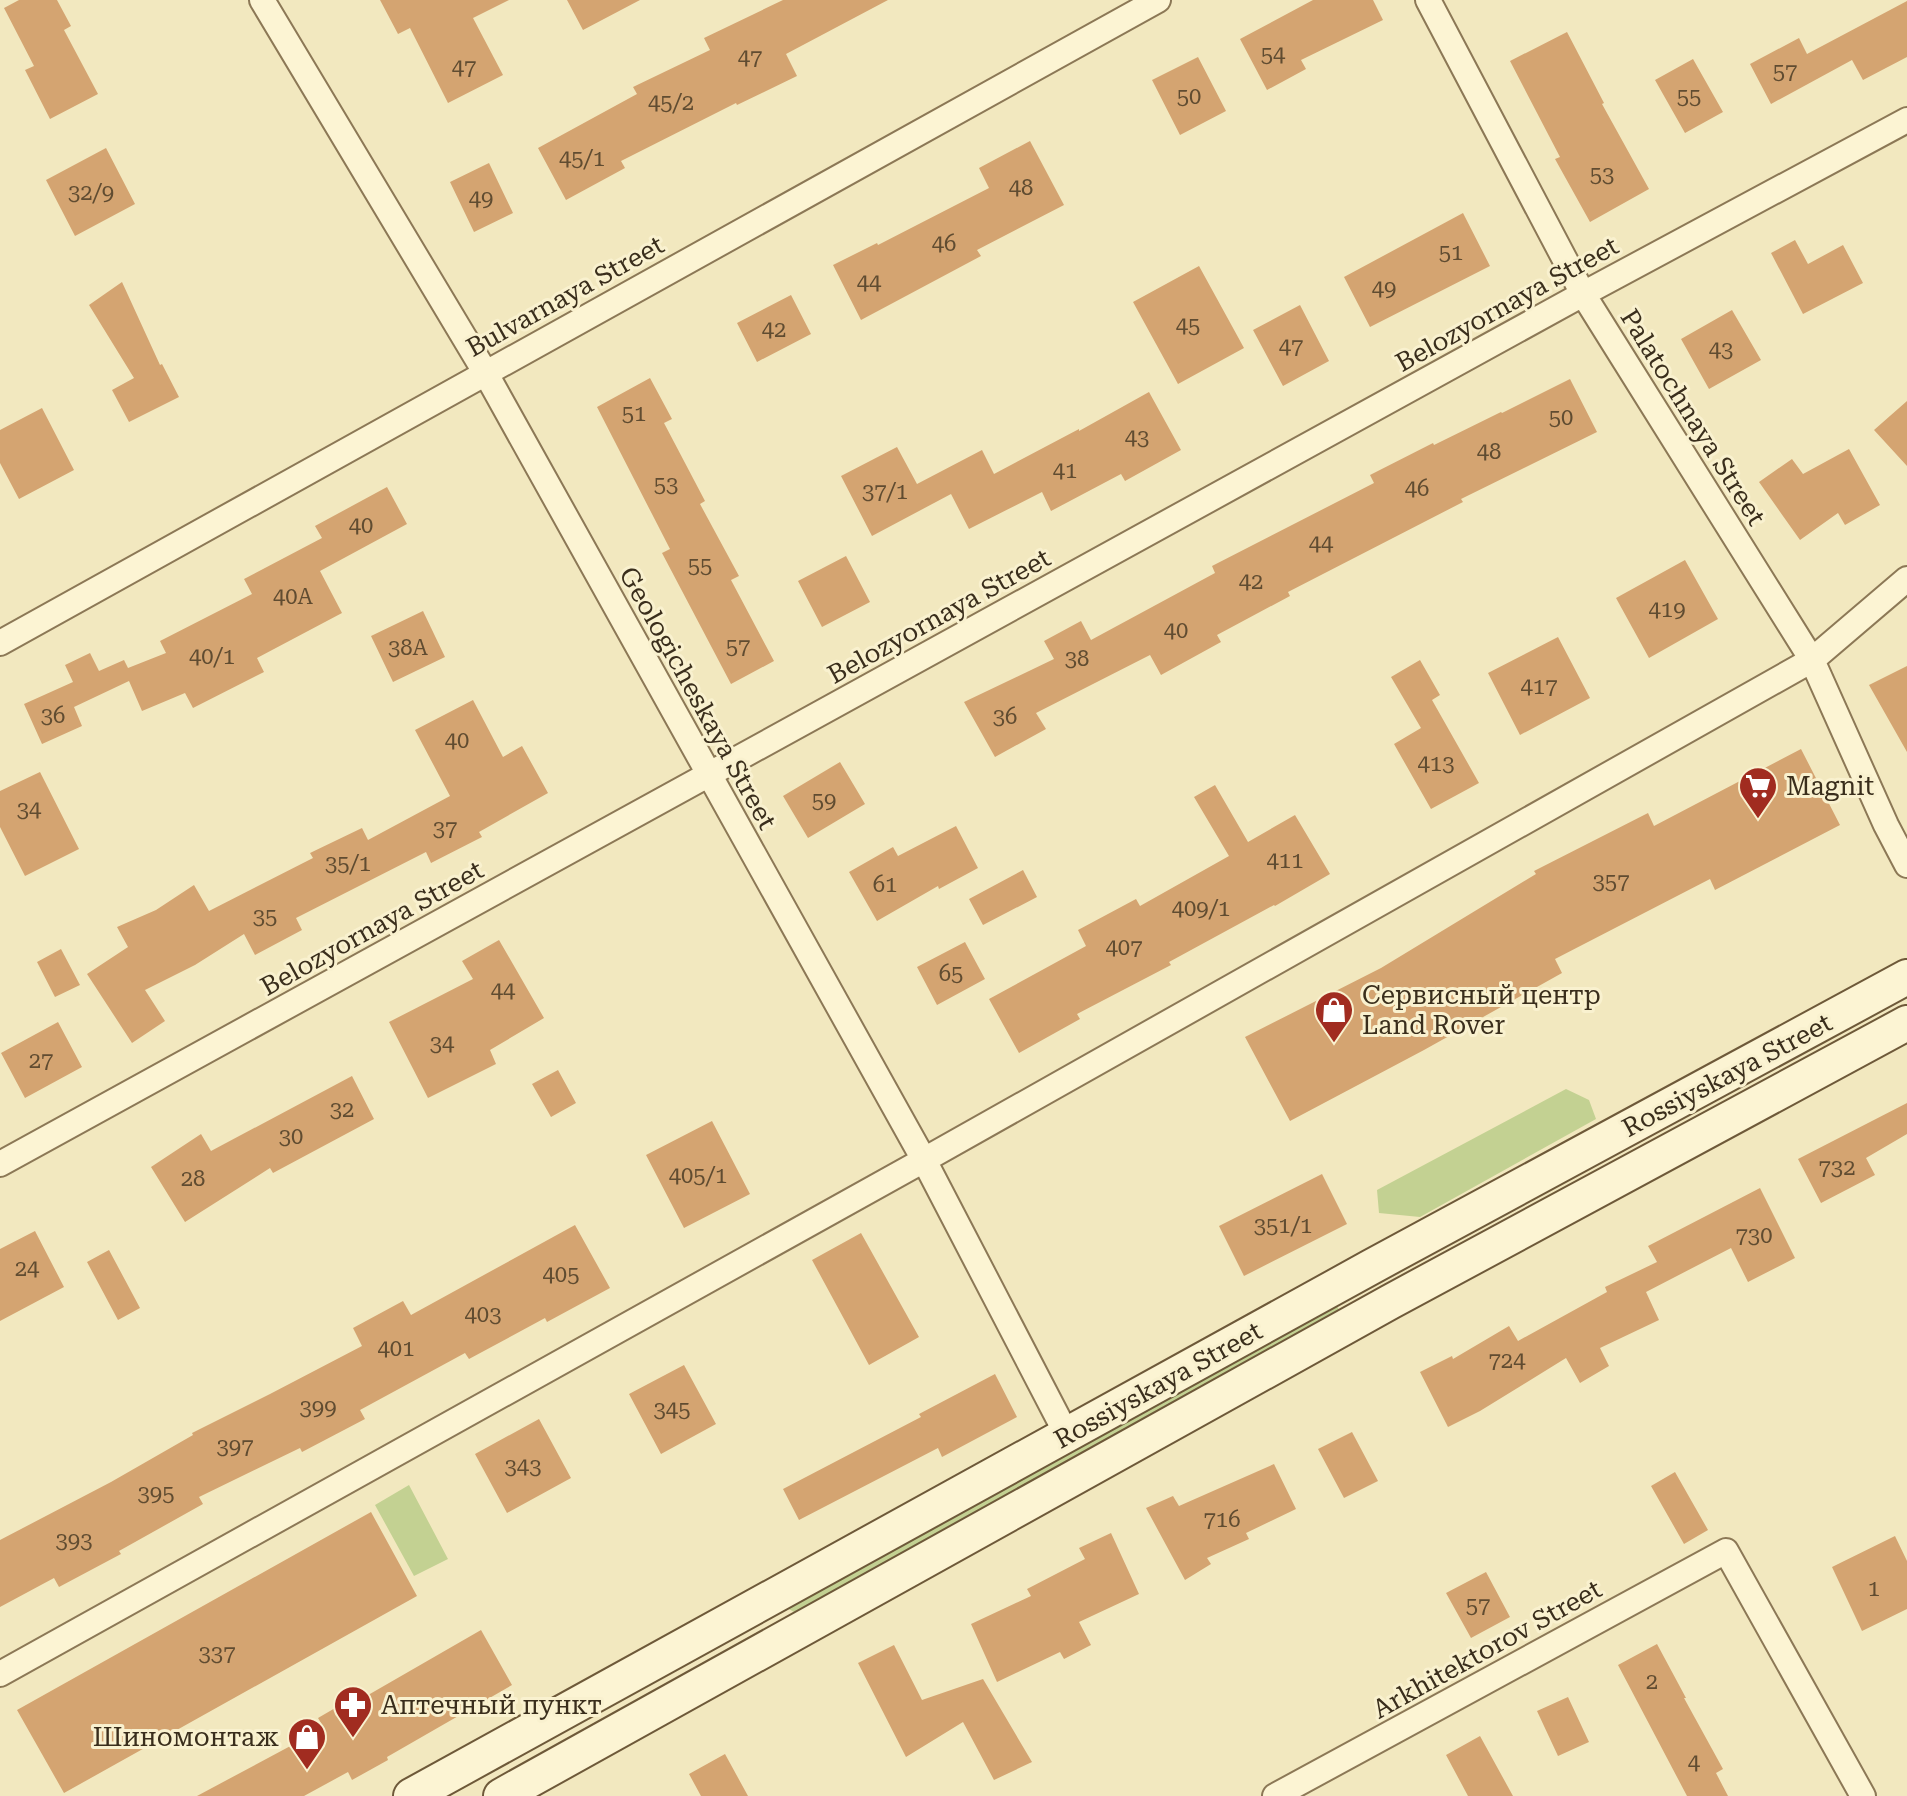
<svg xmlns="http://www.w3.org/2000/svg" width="1907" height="1796" viewBox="0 0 1907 1796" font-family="'Roboto Serif',serif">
<rect width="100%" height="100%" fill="#f2e8bf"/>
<path fill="#c3d192" d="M 1566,1089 L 1589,1100 L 1596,1119 L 1420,1217 L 1379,1213 L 1377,1190 Z
M 1335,1303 L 1343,1316 L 794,1612 L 782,1605 Z
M 409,1485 L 448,1559 L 414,1576 L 375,1505 Z"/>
<path fill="#d4a471" d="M 19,0 L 57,0 L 71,26 L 64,30 L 98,94 L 50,119 L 25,70 L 34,66 L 4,8 Z
M 380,0 L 509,0 L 473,18 L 503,75 L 448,103 L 410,28 L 398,34 Z
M 567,0 L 640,0 L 583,30 Z
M 783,0 L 888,0 L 786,54 L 797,76 L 737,105 L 736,103 L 621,161 L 625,168 L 566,200 L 538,148 L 637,94 L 633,87 L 710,50 L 704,38 Z
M 1313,0 L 1373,0 L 1383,20 L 1301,60 L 1306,69 L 1267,90 L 1240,39 Z
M 1907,1 L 1907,57 L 1863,80 L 1852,60 L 1771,104 L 1750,64 L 1799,38 L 1807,54 Z
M 1567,32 L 1604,103 L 1602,104 L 1649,189 L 1590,222 L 1555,159 L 1560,157 L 1510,61 Z
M 1198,57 L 1226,111 L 1180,135 L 1152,80 Z
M 1693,59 L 1723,112 L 1685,133 L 1655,80 Z
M 1030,141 L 1064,205 L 977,250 L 981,256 L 861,320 L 833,265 L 877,243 L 878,245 L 989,188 L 979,168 Z
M 106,148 L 135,204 L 75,236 L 46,180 Z
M 489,163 L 513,213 L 474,232 L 450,182 Z
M 1463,213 L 1490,266 L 1370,327 L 1344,277 Z
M 1795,240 L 1808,264 L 1843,245 L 1863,283 L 1803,314 L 1771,253 Z
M 1199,266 L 1244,348 L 1178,384 L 1133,302 Z
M 122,282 L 160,365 L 162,364 L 179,397 L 129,422 L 112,390 L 134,378 L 89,305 Z
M 791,295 L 811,334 L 757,362 L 737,323 Z
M 1300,305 L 1329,361 L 1283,386 L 1253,330 Z
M 1732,310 L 1761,360 L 1709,389 L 1681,339 Z
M 650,378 L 672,419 L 664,423 L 705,501 L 700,504 L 739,576 L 731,580 L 774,661 L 731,684 L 662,553 L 670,549 L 597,407 Z
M 1570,379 L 1597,432 L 1461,499 L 1463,502 L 1288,592 L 1290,596 L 1217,635 L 1221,642 L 1161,675 L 1150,655 L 1036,713 L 1046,729 L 995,757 L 964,702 L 1054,659 L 1044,641 L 1081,621 L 1091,640 L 1215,573 L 1212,566 L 1374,483 L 1370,475 L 1433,443 L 1434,445 L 1501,412 L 1502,413 Z
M 1149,392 L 1181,450 L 1125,481 L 1121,474 L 1051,511 L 1042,492 L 969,529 L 951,494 L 872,536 L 841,476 L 897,447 L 917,484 L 982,450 L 994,474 L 1079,429 L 1079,431 Z
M 1907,401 L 1907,466 L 1874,430 Z
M 42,408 L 74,470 L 19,499 L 0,463 L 0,430 Z
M 1849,449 L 1880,505 L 1845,525 L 1838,513 L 1800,540 L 1759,482 L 1792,459 L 1803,474 Z
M 387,487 L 407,524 L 320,571 L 342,613 L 257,658 L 264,672 L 193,708 L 185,693 L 142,711 L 129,681 L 74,707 L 82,726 L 42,744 L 24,704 L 73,682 L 65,665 L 90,653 L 99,671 L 124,660 L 128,668 L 166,653 L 160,641 L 252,594 L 244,579 L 322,538 L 315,526 Z
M 846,556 L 870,602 L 822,627 L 798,581 Z
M 1685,560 L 1718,619 L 1649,658 L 1616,598 Z
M 423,611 L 445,657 L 393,682 L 371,636 Z
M 1558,637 L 1590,698 L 1520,735 L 1488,673 Z
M 1420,660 L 1440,695 L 1432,700 L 1479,783 L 1431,809 L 1394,744 L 1421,728 L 1391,677 Z
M 1907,666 L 1907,752 L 1869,685 Z
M 473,700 L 503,757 L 522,746 L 548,793 L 479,832 L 482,837 L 431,863 L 426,852 L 296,918 L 302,930 L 255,955 L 244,934 L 195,965 L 145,990 L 165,1021 L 132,1043 L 87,974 L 128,947 L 117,927 L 156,910 L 194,885 L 209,911 L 313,858 L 310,853 L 362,828 L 368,840 L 450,796 L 415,730 Z
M 1801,749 L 1840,825 L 1715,890 L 1710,879 L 1555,959 L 1562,973 L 1424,1050 L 1290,1121 L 1245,1037 L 1381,968 L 1536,874 L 1534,871 L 1648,813 L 1654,826 Z
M 840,762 L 865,804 L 808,838 L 783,796 Z
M 40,772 L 79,849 L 25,876 L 0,827 L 0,791 Z
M 1215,785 L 1248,842 L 1295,815 L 1330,874 L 1275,906 L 1274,905 L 1169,962 L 1171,965 L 1077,1014 L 1080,1019 L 1019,1053 L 989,999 L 1086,946 L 1078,930 L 1136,899 L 1140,906 L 1229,856 L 1194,797 Z
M 956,826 L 978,868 L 939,889 L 938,886 L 877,921 L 849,872 L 893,847 L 898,856 Z
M 1023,870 L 1037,897 L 983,925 L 969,899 Z
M 499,940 L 544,1018 L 490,1050 L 496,1064 L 428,1098 L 389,1022 L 473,979 L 462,961 Z
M 965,942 L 985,979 L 937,1005 L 917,967 Z
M 61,949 L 80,985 L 55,997 L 37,962 Z
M 58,1022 L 82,1067 L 25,1098 L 1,1053 Z
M 558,1070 L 576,1103 L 551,1117 L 532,1084 Z
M 352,1076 L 374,1119 L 273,1173 L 270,1168 L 185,1222 L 151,1167 L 201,1134 L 211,1151 Z
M 1907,1103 L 1907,1134 L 1866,1158 L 1875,1175 L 1821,1203 L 1798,1159 Z
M 712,1121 L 750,1194 L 684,1228 L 646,1155 Z
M 1322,1174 L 1347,1224 L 1244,1276 L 1219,1226 Z
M 1760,1188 L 1795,1258 L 1748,1282 L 1731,1248 L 1646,1292 L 1659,1320 L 1600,1348 L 1609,1366 L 1580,1383 L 1566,1358 L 1480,1411 L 1448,1427 L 1420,1372 L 1452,1356 L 1453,1359 L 1509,1326 L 1518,1341 L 1607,1292 L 1605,1287 L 1657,1262 L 1648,1246 Z
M 575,1225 L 610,1288 L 547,1322 L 545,1318 L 469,1359 L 465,1353 L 360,1410 L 365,1419 L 302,1452 L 300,1448 L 199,1497 L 203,1504 L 119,1551 L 121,1554 L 59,1587 L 54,1578 L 0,1607 L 0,1540 L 111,1482 L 193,1435 L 192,1433 L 270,1394 L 362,1346 L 353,1328 L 403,1301 L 411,1315 Z
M 35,1231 L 64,1287 L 0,1321 L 0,1249 Z
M 861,1233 L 919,1337 L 869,1365 L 812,1260 Z
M 109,1250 L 140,1308 L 118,1320 L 87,1262 Z
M 684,1365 L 716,1424 L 661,1454 L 629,1394 Z
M 995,1374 L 1017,1417 L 942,1457 L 938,1448 L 799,1520 L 783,1489 L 921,1417 L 919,1414 Z
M 539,1419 L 571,1478 L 507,1513 L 475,1454 Z
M 1352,1432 L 1378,1481 L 1344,1498 L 1318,1449 Z
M 1274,1464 L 1296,1509 L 1246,1533 L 1249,1539 L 1207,1558 L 1211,1564 L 1185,1580 L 1146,1508 L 1173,1496 L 1179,1506 Z
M 1675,1472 L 1708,1530 L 1684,1544 L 1651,1486 Z
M 371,1512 L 417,1596 L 64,1793 L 17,1710 Z
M 1111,1533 L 1139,1594 L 1079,1622 L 1091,1645 L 1064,1659 L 1060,1652 L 997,1682 L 971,1624 L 1031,1596 L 1027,1589 L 1085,1559 L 1079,1548 Z
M 1895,1536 L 1907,1561 L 1907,1609 L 1862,1631 L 1832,1567 Z
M 1486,1572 L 1510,1617 L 1471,1638 L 1446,1593 Z
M 481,1630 L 512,1685 L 387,1757 L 388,1760 L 352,1780 L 348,1772 L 304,1796 L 197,1796 L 324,1728 L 318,1718 L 354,1697 L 356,1702 Z
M 1657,1644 L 1686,1698 L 1684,1698 L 1723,1769 L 1716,1773 L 1728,1796 L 1687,1796 L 1618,1665 Z
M 894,1645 L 922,1700 L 983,1679 L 1032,1762 L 994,1780 L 963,1722 L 906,1757 L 858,1663 Z
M 1568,1697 L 1589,1742 L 1558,1756 L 1537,1711 Z
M 1480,1736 L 1513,1796 L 1468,1796 L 1446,1755 Z
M 725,1754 L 748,1796 L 701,1796 L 689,1774 Z"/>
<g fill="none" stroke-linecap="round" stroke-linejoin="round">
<g stroke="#8c7856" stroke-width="28">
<path id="minor" d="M 262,0 L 485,372 L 924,1160 L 1067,1435
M 1428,0 L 1583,294 L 1812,660 L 1886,825 L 1907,865
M 0,643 L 1158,0
M 0,1164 L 1583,294 L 1907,120
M 0,1674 L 924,1160 L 1812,660 L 1907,579
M 1275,1796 L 1726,1551 L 1863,1796"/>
</g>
<g stroke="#6e5939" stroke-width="38">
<path id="secondary" d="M 411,1796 L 1371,1267 L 1907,977
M 501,1796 L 1390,1302 L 1907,1023"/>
</g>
<use href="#minor" stroke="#fcf4d3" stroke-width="24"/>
<use href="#secondary" stroke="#fcf4d3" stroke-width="34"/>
</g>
<defs>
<g id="supermarket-pin" transform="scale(2)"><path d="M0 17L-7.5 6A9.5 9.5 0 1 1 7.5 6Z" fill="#a12c20" stroke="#f9f1cf"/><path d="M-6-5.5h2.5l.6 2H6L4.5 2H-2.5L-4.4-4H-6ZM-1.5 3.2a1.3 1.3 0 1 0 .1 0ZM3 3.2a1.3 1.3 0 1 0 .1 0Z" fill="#fff"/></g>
<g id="shop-pin" transform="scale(2)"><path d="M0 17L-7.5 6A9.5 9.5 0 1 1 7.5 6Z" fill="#a12c20" stroke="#f9f1cf"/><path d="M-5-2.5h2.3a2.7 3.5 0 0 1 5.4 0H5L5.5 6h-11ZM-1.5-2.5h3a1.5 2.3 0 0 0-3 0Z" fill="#fff"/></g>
<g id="pharmacy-pin" transform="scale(2)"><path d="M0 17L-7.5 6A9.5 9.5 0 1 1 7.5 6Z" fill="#a12c20" stroke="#f9f1cf"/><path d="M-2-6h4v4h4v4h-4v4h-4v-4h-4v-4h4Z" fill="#fff"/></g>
</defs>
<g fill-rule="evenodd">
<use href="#supermarket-pin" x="1758" y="786"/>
<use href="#shop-pin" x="1334" y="1010"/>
<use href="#pharmacy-pin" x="353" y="1705"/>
<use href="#shop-pin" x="307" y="1737"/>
</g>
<g text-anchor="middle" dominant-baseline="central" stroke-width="6" stroke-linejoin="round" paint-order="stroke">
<g font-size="22" fill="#604c31">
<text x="1273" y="54">54</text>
<text x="750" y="57">47</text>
<text x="464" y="67">47</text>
<text x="1785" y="71">57</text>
<text x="1189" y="96">50</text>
<text x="1689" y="96">55</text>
<text x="671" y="102">45/2</text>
<text x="582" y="158">45/1</text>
<text x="1602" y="174">53</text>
<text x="1021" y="187">48</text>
<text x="91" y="192">32/9</text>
<text x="481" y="198">49</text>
<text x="944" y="243">46</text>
<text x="1451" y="252">51</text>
<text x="869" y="282">44</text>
<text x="1384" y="288">49</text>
<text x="1188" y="325">45</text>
<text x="774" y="329">42</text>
<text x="1291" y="346">47</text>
<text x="1721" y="349">43</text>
<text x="634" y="413">51</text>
<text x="1561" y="417">50</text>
<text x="1137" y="437">43</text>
<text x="1489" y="451">48</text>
<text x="1065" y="470">41</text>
<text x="666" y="484">53</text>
<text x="1417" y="488">46</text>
<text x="885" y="491">37/1</text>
<text x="361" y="525">40</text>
<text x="1321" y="543">44</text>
<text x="700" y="565">55</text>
<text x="1251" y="581">42</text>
<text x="293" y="596">40А</text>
<text x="1667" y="609">419</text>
<text x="1176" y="630">40</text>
<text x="738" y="646">57</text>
<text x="408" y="647">38А</text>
<text x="212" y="656">40/1</text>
<text x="1077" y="658">38</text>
<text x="1539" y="686">417</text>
<text x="53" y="715">36</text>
<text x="1005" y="716">36</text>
<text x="457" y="740">40</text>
<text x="1436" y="763">413</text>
<text x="824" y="800">59</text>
<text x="29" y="809">34</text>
<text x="445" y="828">37</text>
<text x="1285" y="860">411</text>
<text x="348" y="863">35/1</text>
<text x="1611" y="881">357</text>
<text x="885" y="884">61</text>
<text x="1201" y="908">409/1</text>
<text x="265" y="916">35</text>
<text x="1124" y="947">407</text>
<text x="951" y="973">65</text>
<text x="503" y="990">44</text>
<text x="442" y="1043">34</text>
<text x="41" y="1060">27</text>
<text x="342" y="1109">32</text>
<text x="291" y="1136">30</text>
<text x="1837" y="1167">732</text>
<text x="698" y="1175">405/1</text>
<text x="193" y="1178">28</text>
<text x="1283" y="1225">351/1</text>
<text x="1754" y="1235">730</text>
<text x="27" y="1268">24</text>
<text x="561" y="1274">405</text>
<text x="483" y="1314">403</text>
<text x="396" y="1348">401</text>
<text x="1507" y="1360">724</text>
<text x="318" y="1407">399</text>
<text x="672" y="1409">345</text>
<text x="235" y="1446">397</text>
<text x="523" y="1466">343</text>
<text x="156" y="1493">395</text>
<text x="1222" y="1519">716</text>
<text x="74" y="1540">393</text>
<text x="1874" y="1588">1</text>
<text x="1478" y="1605">57</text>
<text x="217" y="1653">337</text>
<text x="1652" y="1681">2</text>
<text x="1694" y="1762">4</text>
</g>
<g font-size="26" fill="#3a2e1c" stroke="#f9f1cf">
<text transform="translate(565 296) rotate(-29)">Bulvarnaya Street</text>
<text transform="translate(1507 304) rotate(-29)">Belozyornaya Street</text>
<text transform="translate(1693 417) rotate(58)">Palatochnaya Street</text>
<text transform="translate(939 616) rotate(-29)">Belozyornaya Street</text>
<text transform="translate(698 698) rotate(61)">Geologicheskaya Street</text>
<text transform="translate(372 928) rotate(-29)">Belozyornaya Street</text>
<text transform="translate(1727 1075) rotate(-28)">Rossiyskaya Street</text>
<text transform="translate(1158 1385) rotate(-29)">Rossiyskaya Street</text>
<text transform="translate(1487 1649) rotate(-29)">Arkhitektorov Street</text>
</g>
<g font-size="26" fill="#3a2e1c" stroke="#f9f1cf" text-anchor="start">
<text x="1786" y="786">Magnit</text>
<text x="1362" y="995">Сервисный центр<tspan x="1362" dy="30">Land Rover</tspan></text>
<text x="381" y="1705">Аптечный пункт</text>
<text x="279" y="1737" text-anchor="end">Шиномонтаж</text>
</g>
</g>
</svg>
